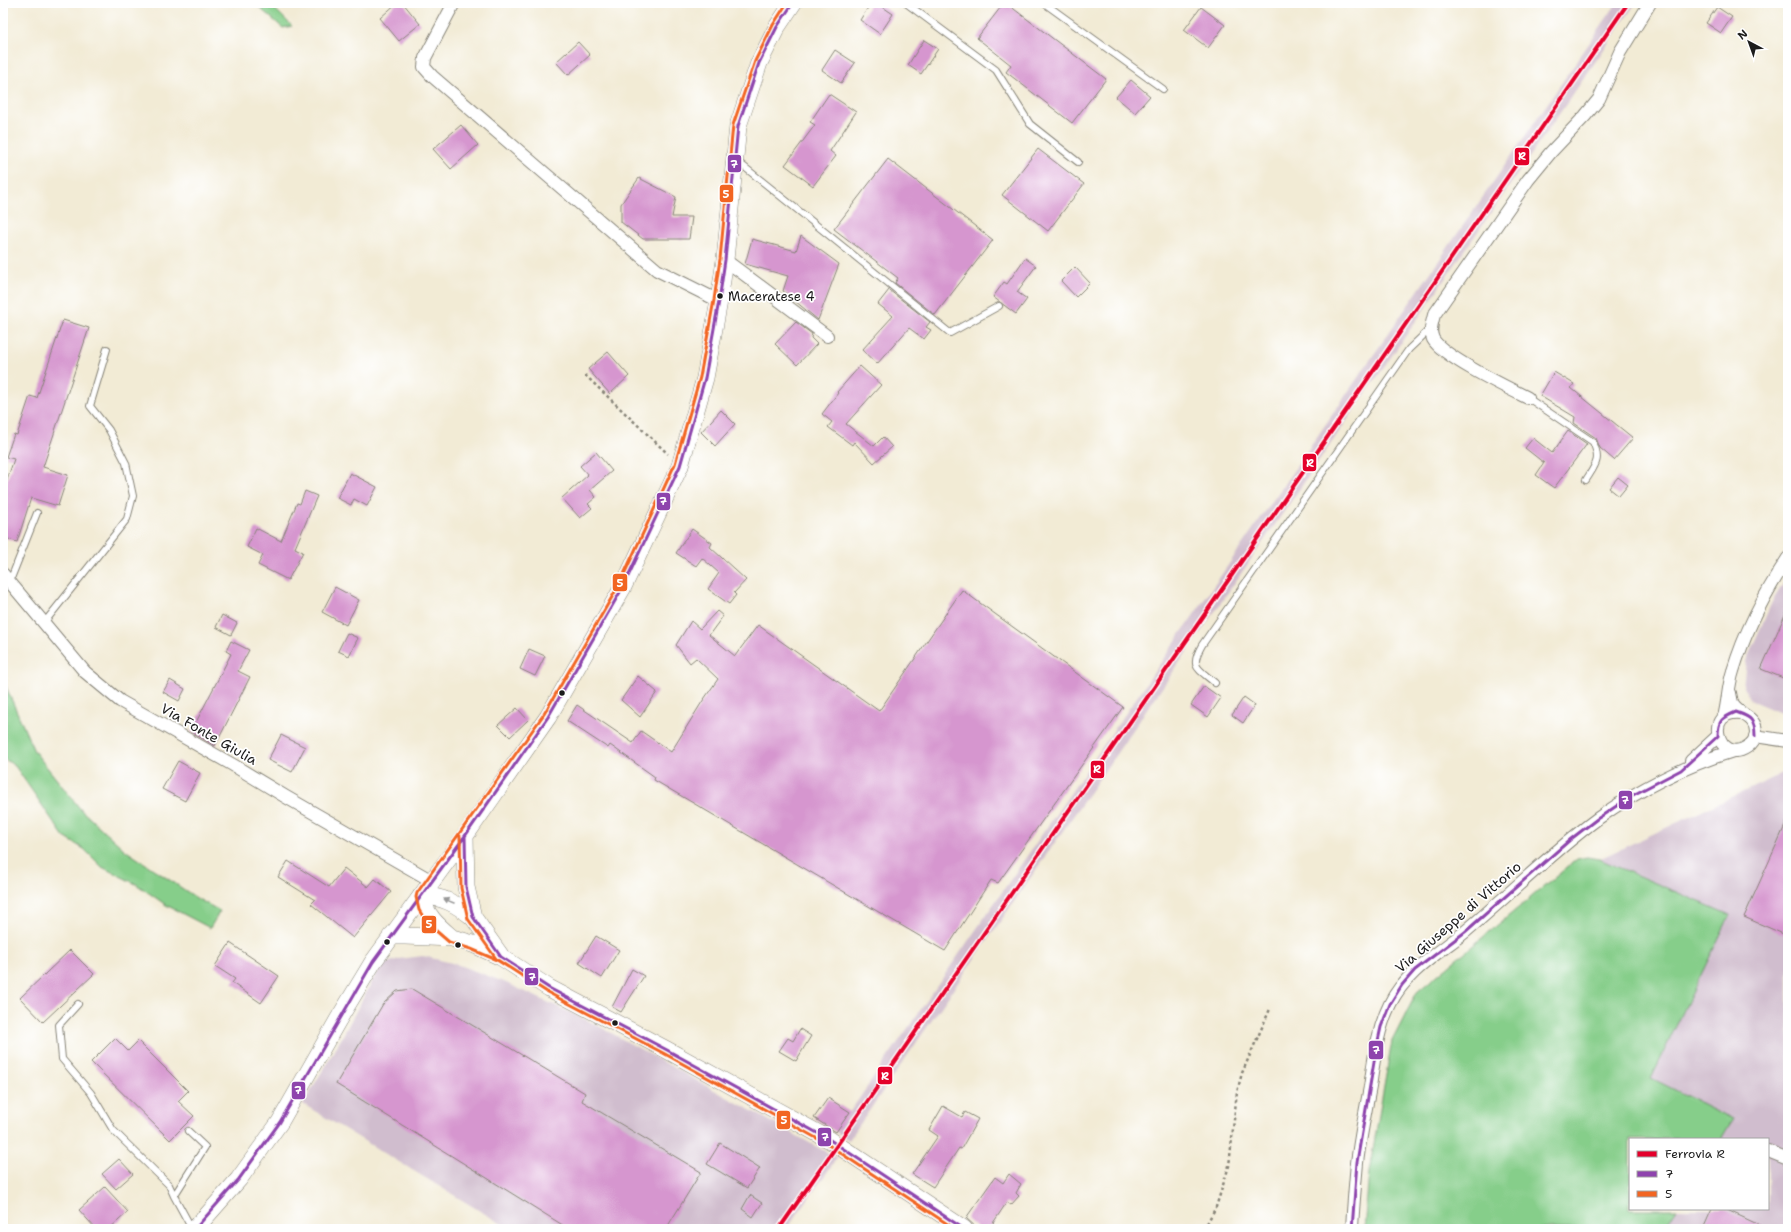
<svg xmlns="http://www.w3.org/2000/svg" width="1791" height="1232" viewBox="0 0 1791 1232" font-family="'Shantell Sans',sans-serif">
<rect width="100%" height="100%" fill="#fff"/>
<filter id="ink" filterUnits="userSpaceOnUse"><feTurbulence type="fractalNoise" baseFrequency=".025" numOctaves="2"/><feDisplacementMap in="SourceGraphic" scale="8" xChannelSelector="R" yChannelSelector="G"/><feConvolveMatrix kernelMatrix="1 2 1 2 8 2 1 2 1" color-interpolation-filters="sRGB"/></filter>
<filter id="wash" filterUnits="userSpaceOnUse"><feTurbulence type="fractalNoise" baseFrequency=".012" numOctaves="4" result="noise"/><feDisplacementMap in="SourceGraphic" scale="16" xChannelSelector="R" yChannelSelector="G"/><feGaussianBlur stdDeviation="0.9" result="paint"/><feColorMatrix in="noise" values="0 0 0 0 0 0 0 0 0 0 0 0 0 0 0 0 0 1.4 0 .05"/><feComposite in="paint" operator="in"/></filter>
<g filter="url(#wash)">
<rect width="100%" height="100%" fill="#f2ebd5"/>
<path fill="#d0bdce" d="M 1617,3 L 1636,3 L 849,1140 L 836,1132 Z
M 1788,576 L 1788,716 L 1750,700 L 1743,687 L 1746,661 L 1772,602 Z
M 1788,771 L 1788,1229 L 1664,1229 L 1677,1209 L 1768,1209 L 1768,1139 L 1721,1139 L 1733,1119 L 1651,1078 L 1730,915 L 1599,859 Z
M 423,956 L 456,964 L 504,982 L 595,1024 L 837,1158 L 787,1229 L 510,1229 L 303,1104 L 341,1039 L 381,965 L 399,959 Z"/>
<path fill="#86ce8a" stroke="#517553" d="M 254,3 L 269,3 L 292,26 L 283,28 Z
M 3,680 L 34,751 L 82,811 L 125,850 L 198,899 L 220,911 L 210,928 L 166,905 L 136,884 L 102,867 L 84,849 L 64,837 L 15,766 L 3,758 Z
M 1587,857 L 1599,859 L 1730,915 L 1651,1078 L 1733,1119 L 1721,1139 L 1630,1139 L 1630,1209 L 1677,1209 L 1664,1229 L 1364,1229 L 1369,1172 L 1392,1041 L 1417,992 L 1577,859 Z"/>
<g id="blocks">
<path fill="#d696cf" d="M 397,3 L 403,3 L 420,24 L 399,41 L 380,18 Z
M 871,3 L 877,3 L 893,14 L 880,34 L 860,20 Z
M 1004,3 L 1006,3 L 1106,79 L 1072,123 L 1006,72 L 1011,65 L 977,38 Z
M 1201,7 L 1225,25 L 1208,48 L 1184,30 Z
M 1717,7 L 1732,17 L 1721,33 L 1706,23 Z
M 924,40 L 938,49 L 921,74 L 908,65 Z
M 578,42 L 590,55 L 568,75 L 556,62 Z
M 835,50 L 855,63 L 841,83 L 822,70 Z
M 1131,80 L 1150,96 L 1135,113 L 1116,97 Z
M 829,94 L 856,112 L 830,151 L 836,156 L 813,186 L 785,165 L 815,125 L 810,122 Z
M 461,125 L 478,145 L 451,169 L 433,149 Z
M 1038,149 L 1084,184 L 1048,231 L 1002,195 Z
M 888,159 L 993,240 L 935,315 L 895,283 L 898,278 L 834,229 Z
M 639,178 L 676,197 L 672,217 L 692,217 L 689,239 L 643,239 L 621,222 L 621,204 Z
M 801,236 L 839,264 L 818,320 L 783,291 L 788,276 L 745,264 L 752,239 L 796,251 Z
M 1025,258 L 1036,266 L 1017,292 L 1027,299 L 1016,314 L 993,297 L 1004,282 L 1007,284 Z
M 1075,267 L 1090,283 L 1076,297 L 1061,281 Z
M 889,290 L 930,322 L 926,327 L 931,330 L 924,339 L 909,328 L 877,364 L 862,350 L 893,316 L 878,304 Z
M 63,320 L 89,328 L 43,467 L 68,475 L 58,506 L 31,498 L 17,542 L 3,537 L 3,492 L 14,459 L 6,457 L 14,434 L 17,435 L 30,396 L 37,398 Z
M 796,322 L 812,334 L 811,338 L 817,344 L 797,365 L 775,344 Z
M 608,352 L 629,376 L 610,394 L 588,369 Z
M 860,366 L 881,385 L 846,424 L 874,446 L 883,437 L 892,447 L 874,463 L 854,442 L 852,445 L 828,427 L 832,422 L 822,414 L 838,393 L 837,392 Z
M 1554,372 L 1574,384 L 1571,388 L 1633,438 L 1614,460 L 1600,448 L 1596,438 L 1574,423 L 1575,417 L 1540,396 Z
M 721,410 L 735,424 L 715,446 L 701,432 Z
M 1568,431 L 1587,444 L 1554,488 L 1536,475 L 1544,463 L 1525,448 L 1533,438 L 1552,453 Z
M 596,452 L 612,471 L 590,490 L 596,497 L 588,504 L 592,508 L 580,518 L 562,498 L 588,475 L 580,466 Z
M 350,473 L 377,487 L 367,506 L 354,499 L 351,505 L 337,498 Z
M 1618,477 L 1628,485 L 1619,496 L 1609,488 Z
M 305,491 L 317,496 L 295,548 L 303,552 L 288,580 L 258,565 L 263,555 L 247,547 L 256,528 L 281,541 L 297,503 L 300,504 Z
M 692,529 L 712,543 L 710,547 L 746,580 L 734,593 L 736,595 L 729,604 L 708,589 L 719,573 L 702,558 L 696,566 L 676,553 Z
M 335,587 L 359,600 L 346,625 L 322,612 Z
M 962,590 L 1123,707 L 998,883 L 991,880 L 945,951 L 654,780 L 655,777 L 610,745 L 608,748 L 567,721 L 577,705 L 633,743 L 641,731 L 671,752 L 702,702 L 718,679 L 696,658 L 690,663 L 676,645 L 691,621 L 700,629 L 717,611 L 723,616 L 709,635 L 735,656 L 758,625 L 879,711 Z
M 1788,608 L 1788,680 L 1761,669 Z
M 222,615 L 237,623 L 231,635 L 216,627 Z
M 347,633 L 358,638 L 349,656 L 338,651 Z
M 231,641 L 249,650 L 238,671 L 250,677 L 215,746 L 191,732 L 231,654 L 226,651 Z
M 529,649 L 545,656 L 535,676 L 520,669 Z
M 638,676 L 657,692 L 640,717 L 621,700 Z
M 170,680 L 185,689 L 179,701 L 163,692 Z
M 1204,686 L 1221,698 L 1208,717 L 1191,705 Z
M 1244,697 L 1255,705 L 1243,723 L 1232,715 Z
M 517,708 L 528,720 L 510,737 L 498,725 Z
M 281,735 L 305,747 L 292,772 L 268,760 Z
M 178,761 L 200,773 L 185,801 L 162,789 Z
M 1788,819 L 1788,936 L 1744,917 Z
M 288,861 L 329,887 L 344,868 L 368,887 L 375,879 L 391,892 L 353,938 L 311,904 L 315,900 L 278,877 Z
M 596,936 L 619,950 L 602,978 L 579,963 Z
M 230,943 L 279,976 L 261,1003 L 232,983 L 235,979 L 215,966 Z
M 70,950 L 94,974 L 43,1022 L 20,998 Z
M 632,969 L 644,976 L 621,1012 L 612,1007 Z
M 412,989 L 585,1093 L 582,1101 L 701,1172 L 666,1229 L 569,1229 L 336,1084 L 383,1004 L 397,991 Z
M 800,1029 L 811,1036 L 796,1061 L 779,1051 L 788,1038 L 793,1041 Z
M 115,1038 L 128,1051 L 138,1041 L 188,1091 L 178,1101 L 194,1116 L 170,1140 L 91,1062 Z
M 828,1098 L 850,1112 L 836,1132 L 814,1118 Z
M 943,1106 L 962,1117 L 965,1112 L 978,1119 L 961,1149 L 959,1148 L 933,1187 L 912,1174 L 938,1136 L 929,1130 Z
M 720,1143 L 760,1168 L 747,1188 L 707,1164 Z
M 119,1159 L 133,1174 L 116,1189 L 102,1174 Z
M 1009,1174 L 1021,1184 L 1016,1193 L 1019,1196 L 1011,1205 L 1007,1202 L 989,1229 L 978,1229 L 966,1218 L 995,1177 L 1003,1183 Z
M 105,1187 L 128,1212 L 109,1229 L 96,1229 L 79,1210 Z
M 750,1195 L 762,1203 L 753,1217 L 742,1209 Z
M 1712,1209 L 1725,1209 L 1768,1229 L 1703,1229 Z"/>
</g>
</g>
<g filter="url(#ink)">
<use href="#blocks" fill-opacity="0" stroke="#878478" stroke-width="1"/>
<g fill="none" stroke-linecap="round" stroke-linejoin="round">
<g stroke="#878478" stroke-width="8">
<path id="lane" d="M 906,3 L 996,70 L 1030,124 L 1078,162
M 1044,3 L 1163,89
M 737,161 L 950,333 L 999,306
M 1528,398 L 1593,442 C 1601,460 1596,464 1586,480
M 10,581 L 37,513
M 44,623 L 127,519 L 133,496 L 126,463 L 109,430 L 90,406 L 107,349
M 1215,683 C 1198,668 1189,668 1202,645 L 1409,349 L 1430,329
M 78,1004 L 59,1025 L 62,1059 L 91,1093 L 113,1130 L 169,1185 L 174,1196
M 188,1131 L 205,1147 L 174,1196 L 192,1229"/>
</g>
<g stroke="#878478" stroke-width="14">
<path id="street" d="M 454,3 L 425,58 L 424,67 L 432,76 L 657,270 L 719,301
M 725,260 L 827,336
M 1528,398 C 1508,388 1443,357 1433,339 C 1429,331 1432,323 1434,315 L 1528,180 L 1551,152 L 1585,116 L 1599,99 L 1620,52 L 1650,3
M 3,574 L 85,672 L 120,701 L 233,765 L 286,797 L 432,881
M 1730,693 C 1731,697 1731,701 1733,705 C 1740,716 1756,716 1756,732 C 1756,738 1752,744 1747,747 C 1719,766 1701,708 1742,713
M 1724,717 C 1728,702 1728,686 1733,671 C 1745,631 1765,593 1788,558
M 1755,736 L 1788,741
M 1691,761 L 1718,736
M 1768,1151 L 1788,1159
M 1352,1229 C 1353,1207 1355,1185 1357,1163 C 1360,1138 1365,1113 1370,1087 C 1374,1060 1377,1030 1390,1004 C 1406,971 1439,953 1466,931 C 1510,894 1551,853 1597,819 C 1639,789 1684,766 1733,751"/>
</g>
<g stroke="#878478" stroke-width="18">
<path id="secondary" d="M 465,836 L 466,887 L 473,917 L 500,955
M 421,896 C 443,896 456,904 473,917
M 421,896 C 426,916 437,925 452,938
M 391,936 L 405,936 L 452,938 L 473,944 L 501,957 L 549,988 L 667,1050 L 830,1140 L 964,1229
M 195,1229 L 239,1179 L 280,1122 L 338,1020 L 373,962 L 465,836 L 548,717 L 623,587 L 680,466 L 705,378 L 719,301 L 725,260 L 738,126 L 759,63 L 777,27 L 793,3"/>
</g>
<path stroke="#878478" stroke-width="2.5" stroke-dasharray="3 3" stroke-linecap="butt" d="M 585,375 L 668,454
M 1204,1229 L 1216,1207 L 1229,1166 L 1237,1092 L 1242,1073 L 1270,1009"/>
<use href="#lane" stroke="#fff" stroke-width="6"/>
<use href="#street" stroke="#fff" stroke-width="12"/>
<use href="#secondary" stroke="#fff" stroke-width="17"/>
<g stroke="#fff" stroke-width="6">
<path id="bus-1" d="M 465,836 L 466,887 L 473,917 L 501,957 L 549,988 L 667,1050 L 830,1140 L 964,1229
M 195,1229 L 239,1179 L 280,1122 L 373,962 L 465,836 L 548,717 L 623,587 L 680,466 L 705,378 L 719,301 L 725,260 L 738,126 L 759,63 L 777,27 L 793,3
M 1352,1229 L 1357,1162 L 1376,1050 L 1381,1027 L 1390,1004 L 1402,985 L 1415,970 L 1465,932 L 1571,839 L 1597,819 L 1633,795 L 1681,770 L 1718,736 C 1718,720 1722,718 1736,712 C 1751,717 1755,720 1755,736"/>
</g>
<g stroke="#fff" stroke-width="6">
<path id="bus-2" d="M 787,3 L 773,25 L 755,61 L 733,125 L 720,259 L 714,300 L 700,377 L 675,464 L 619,585 L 544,714 L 417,893 L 416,897 L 419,910 L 427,923 L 449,942 L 471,949 L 499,961 L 547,992 L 665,1054 L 827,1144 L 955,1229
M 460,836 L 461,888 L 468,919 L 497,960 L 508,967"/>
</g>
<use href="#bus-1" stroke="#8e44ad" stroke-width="3"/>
<use href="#bus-2" stroke="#f26522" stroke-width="3"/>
<g stroke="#fff" stroke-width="7">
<path id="rail-1" d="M 779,1229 L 1628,3"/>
</g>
<use href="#rail-1" stroke="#e4002b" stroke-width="4"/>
</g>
<defs><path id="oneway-solid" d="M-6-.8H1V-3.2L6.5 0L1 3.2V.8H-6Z"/></defs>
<use fill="#999" href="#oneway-solid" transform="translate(449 901) rotate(-158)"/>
</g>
<g fill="#1c1c1c" stroke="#fff" stroke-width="1.5">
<circle cx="720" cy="296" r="3.5"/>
<circle cx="562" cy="693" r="3.5"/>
<circle cx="387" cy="942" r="3.5"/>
<circle cx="458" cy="945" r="3.5"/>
<circle cx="615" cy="1023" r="3.5"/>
</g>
<g text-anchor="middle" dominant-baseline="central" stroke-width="3.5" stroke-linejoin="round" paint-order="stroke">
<g font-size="13" fill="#1c1c1c" stroke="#fff" text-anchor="start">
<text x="728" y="296">Maceratese 4</text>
</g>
<g font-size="14" fill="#1c1c1c" stroke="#fff">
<text transform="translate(209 734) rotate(30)">Via Fonte Giulia</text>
<text transform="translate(1458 917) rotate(-41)">Via Giuseppe di Vittorio</text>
</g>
</g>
<g stroke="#fff" stroke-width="1.5">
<rect x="1514" y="147" width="16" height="19" rx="4" fill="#e4002b"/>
<rect x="727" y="154" width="15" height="19" rx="4" fill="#8e44ad"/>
<rect x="719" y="184" width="15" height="19" rx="4" fill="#f26522"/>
<rect x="1302" y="453" width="15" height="19" rx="4" fill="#e4002b"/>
<rect x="656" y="492" width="15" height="19" rx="4" fill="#8e44ad"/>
<rect x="612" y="573" width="16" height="19" rx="4" fill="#f26522"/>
<rect x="1090" y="760" width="15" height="19" rx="4" fill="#e4002b"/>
<rect x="1618" y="790" width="15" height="20" rx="4" fill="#8e44ad"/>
<rect x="421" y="915" width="16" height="19" rx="4" fill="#f26522"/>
<rect x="524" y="967" width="15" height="19" rx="4" fill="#8e44ad"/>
<rect x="1368" y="1040" width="16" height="20" rx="4" fill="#8e44ad"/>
<rect x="877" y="1066" width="16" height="19" rx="4" fill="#e4002b"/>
<rect x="291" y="1081" width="15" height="19" rx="4" fill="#8e44ad"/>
<rect x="776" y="1110" width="15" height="20" rx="4" fill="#f26522"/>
<rect x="817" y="1127" width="15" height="20" rx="4" fill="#8e44ad"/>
</g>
<g font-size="11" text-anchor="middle" font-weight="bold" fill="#fff">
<text x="1522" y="160">R</text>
<text x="734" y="168">7</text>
<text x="726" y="198">5</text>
<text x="1310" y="467">R</text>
<text x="663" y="505">7</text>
<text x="620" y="587">5</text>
<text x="1097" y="773">R</text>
<text x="1625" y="804">7</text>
<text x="429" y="928">5</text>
<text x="532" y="981">7</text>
<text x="1376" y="1054">7</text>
<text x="885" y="1080">R</text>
<text x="298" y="1094">7</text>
<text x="784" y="1124">5</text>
<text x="825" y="1141">7</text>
</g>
<rect width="1791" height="1232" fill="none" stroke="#fff" stroke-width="16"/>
<rect x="1629" y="1138" width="140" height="72" fill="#ffffff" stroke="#a4a4a4"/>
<rect x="1637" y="1151" width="20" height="6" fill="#e4002b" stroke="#a4a4a4"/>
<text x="1665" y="1158" font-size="12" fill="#1c1c1c">Ferrovia R</text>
<rect x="1637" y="1171" width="20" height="6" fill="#8e44ad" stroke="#a4a4a4"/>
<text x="1665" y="1178" font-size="12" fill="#1c1c1c">7</text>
<rect x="1637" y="1191" width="20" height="6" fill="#f26522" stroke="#a4a4a4"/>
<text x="1665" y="1198" font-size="12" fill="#1c1c1c">5</text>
<g transform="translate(1749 42) rotate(319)" stroke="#ffffff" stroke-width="3" paint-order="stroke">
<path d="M0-3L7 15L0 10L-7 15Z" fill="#1c1c1c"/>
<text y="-6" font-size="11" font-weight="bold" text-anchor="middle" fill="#1c1c1c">N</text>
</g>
</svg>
